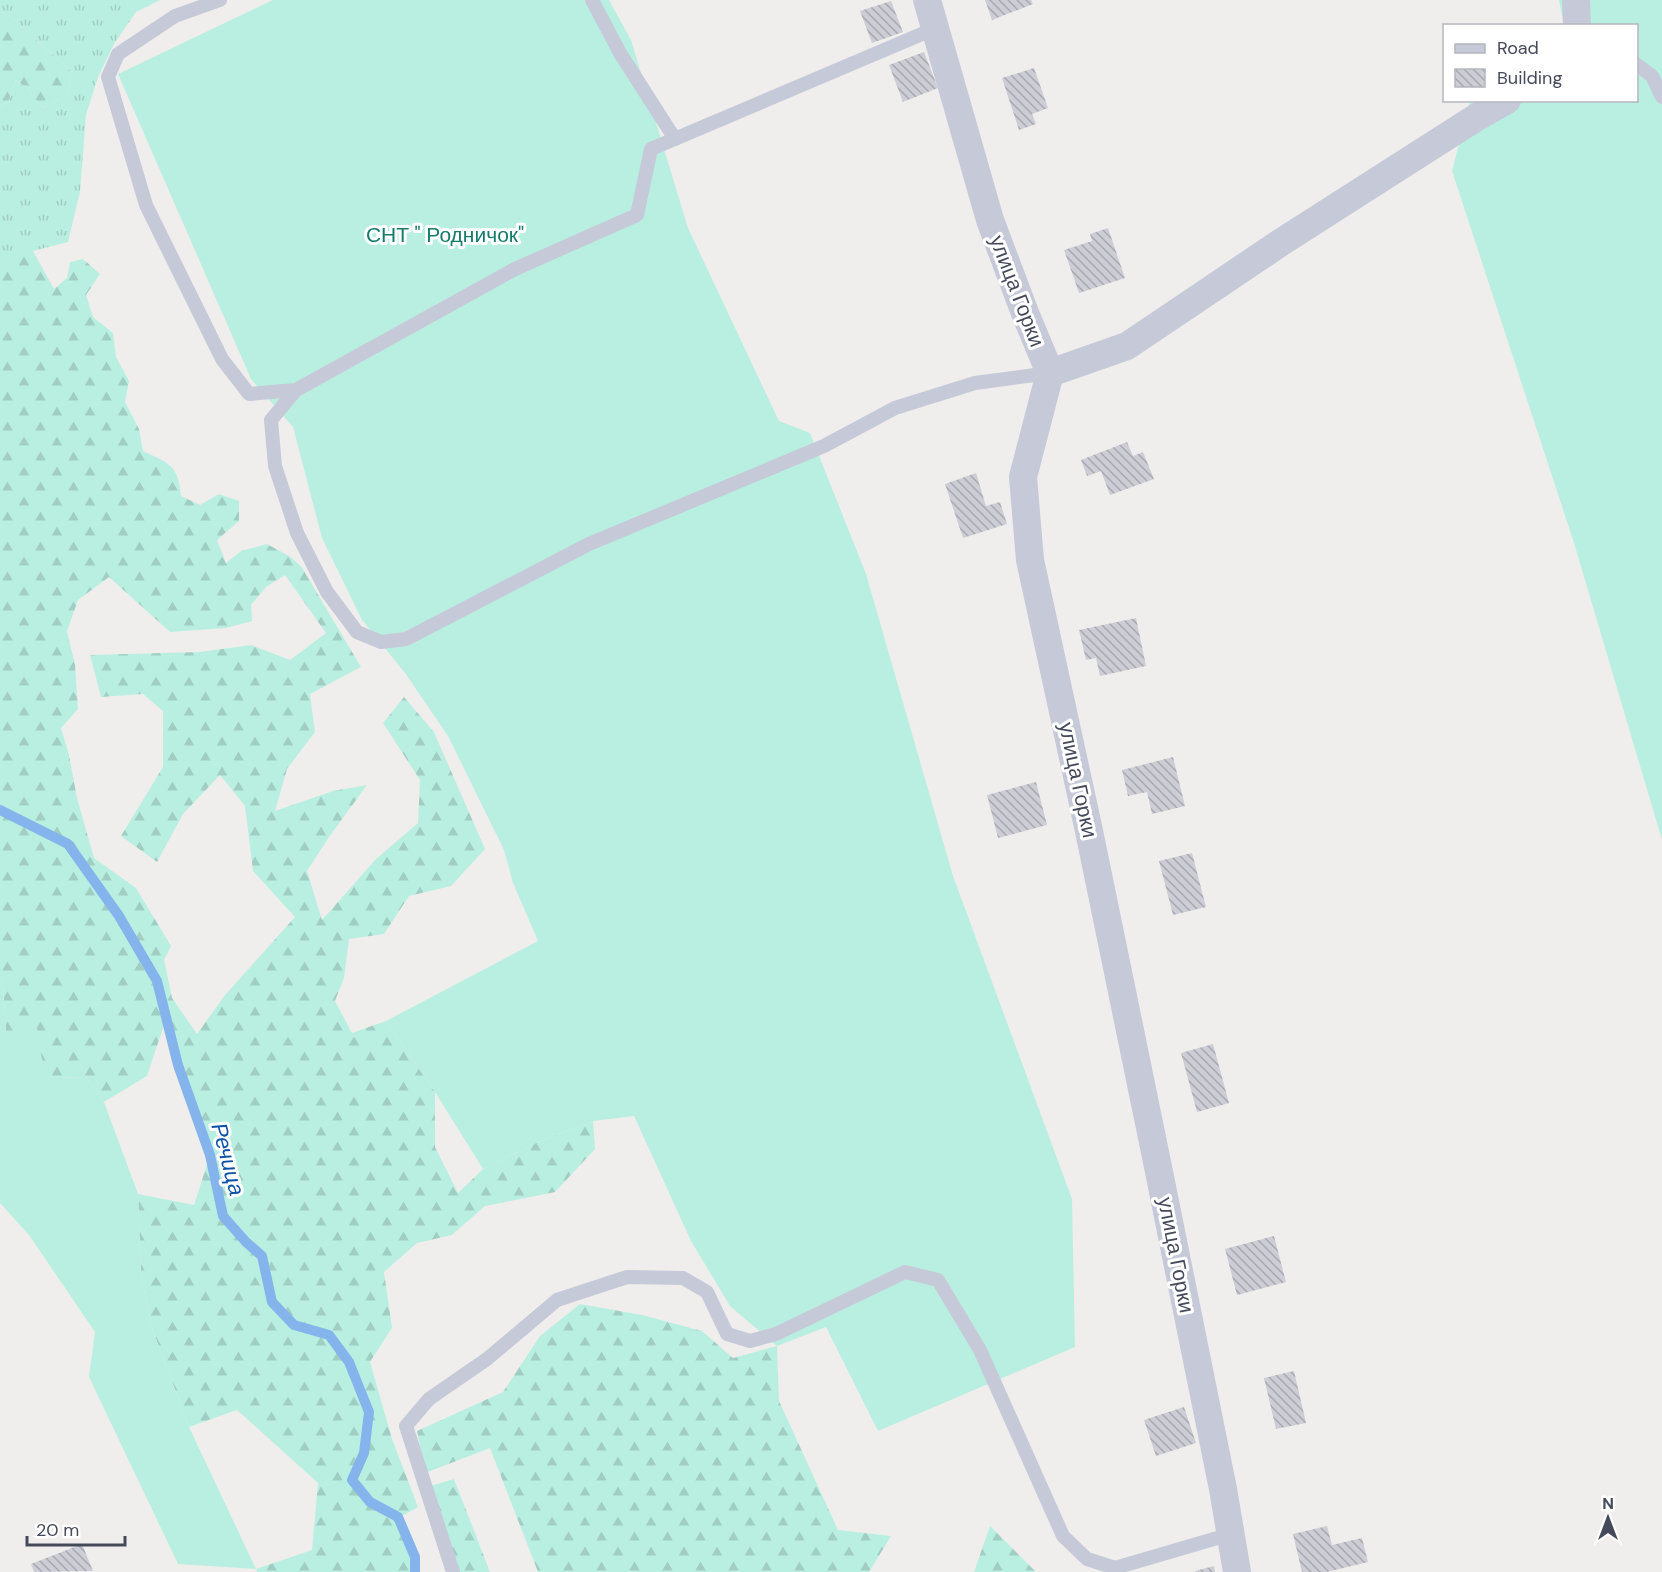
<svg xmlns="http://www.w3.org/2000/svg" width="1662" height="1572" viewBox="0 0 1662 1572" font-family="'DM Sans',sans-serif">
<defs>
<pattern id="grass-tufts" width="24" height="20" patternUnits="userSpaceOnUse" patternTransform="scale(1.5)"><rect width="24" height="20" fill="#b9efe0"/><path d="M3 7l-1-3M5 7V3M7 7l1-3M15 17l-1-3M17 17v-4M19 17l1-3" fill="none" stroke="#a0cec2"/></pattern>
<pattern id="forest-firs" width="22" height="20" patternUnits="userSpaceOnUse" patternTransform="scale(1.5)"><rect width="22" height="20" fill="#b9efe0"/><path d="M5 1l3.5 6h-7zM16 11l3.5 6h-7z" fill="#a0cec2"/></pattern>
<pattern id="building-back-hatch" width="6" height="6" patternUnits="userSpaceOnUse" patternTransform="scale(1.5)"><rect width="6" height="6" fill="#cccdd5"/><path d="M-1 5l2 2M0 0l6 6M5-1l2 2" fill="none" stroke="#a7a8b0"/></pattern>
</defs>
<rect width="100%" height="100%" fill="#f0eeec"/>
<path fill="url(#grass-tufts)" d="M 0,0 L 160,0 L 136,12 L 114,44 L 98,77 L 86,115 L 80,192 L 68,242 L 33,251 L 0,252 L 0,107 L 9,100 L 16,80 L 25,86 L 43,108 L 68,95 L 71,71 L 6,13 L 0,12 Z"/>
<path fill="url(#forest-firs)" fill-rule="evenodd" d="M 0,12 L 6,13 L 71,71 L 68,95 L 43,108 L 25,86 L 16,80 L 9,100 L 0,107 Z
M 1,251 L 33,251 L 54,289 L 67,278 L 70,262 L 83,259 L 100,274 L 86,295 L 93,317 L 113,333 L 116,357 L 129,381 L 125,402 L 139,429 L 143,451 C 169,463 179,466 181,496 L 200,505 L 219,494 L 239,501 L 239,521 L 217,540 L 226,563 L 241,551 L 267,544 L 289,556 L 301,566 L 361,667 L 310,694 L 315,732 L 287,769 L 275,811 L 333,791 L 367,785 L 329,837 L 307,871 L 322,920 L 376,859 L 418,823 L 420,780 L 383,723 L 404,697 L 434,732 L 485,849 L 451,886 L 409,896 L 384,934 L 349,939 L 344,978 L 335,1001 L 352,1033 L 386,1021 L 435,1092 L 435,1147 L 458,1193 L 483,1169 L 536,1143 L 593,1121 L 595,1149 L 555,1192 L 485,1206 L 452,1235 L 417,1243 L 384,1272 L 392,1328 L 370,1362 L 392,1439 L 418,1507 L 398,1518 L 415,1557 L 415,1572 L 257,1572 L 256,1569 L 312,1550 L 318,1483 L 237,1410 L 189,1427 L 152,1328 L 141,1276 L 138,1194 L 194,1205 L 210,1155 L 178,1065 L 166,1019 L 147,1076 L 104,1102 L 86,1077 L 45,1078 L 6,1032 L 3,986 L 0,981 L 0,252 ZM 285,575 L 326,633 L 290,660 L 251,645 L 200,652 L 90,655 L 101,697 L 143,694 L 163,711 L 163,767 L 121,836 L 157,862 L 183,814 L 220,775 L 245,806 L 253,871 L 295,917 L 225,995 L 197,1034 L 172,998 L 164,960 L 171,946 L 136,888 L 94,858 L 77,798 L 69,755 L 61,728 L 78,709 L 75,665 L 67,631 L 78,600 L 109,577 L 170,632 L 226,628 L 252,621 L 251,605 L 266,587 Z
M 580,1304 L 642,1315 L 702,1331 L 733,1358 L 777,1346 L 779,1401 L 838,1530 L 891,1536 L 869,1572 L 538,1572 L 490,1448 L 425,1473 L 417,1431 L 503,1392 L 540,1336 Z
M 454,1479 L 490,1572 L 454,1572 L 430,1486 Z
M 990,1526 L 1036,1572 L 974,1572 Z"/>
<path fill="#b9efe0" d="M 273,0 L 609,0 L 631,40 L 688,228 L 779,421 L 810,433 L 866,574 L 953,876 L 1072,1199 L 1075,1347 L 878,1431 L 826,1327 L 777,1346 L 730,1306 L 691,1241 L 634,1116 L 593,1121 L 536,1143 L 483,1169 L 435,1092 L 386,1021 L 538,941 L 513,883 L 504,850 L 448,736 L 405,673 L 362,620 L 322,538 L 293,427 L 251,379 L 118,74 Z
M 1559,0 L 1662,0 L 1662,840 L 1574,543 L 1452,171 L 1470,101 L 1636,100 L 1636,26 L 1564,25 Z
M 0,981 L 3,986 L 6,1032 L 37,1028 L 45,1078 L 86,1077 L 104,1102 L 138,1194 L 141,1276 L 152,1328 L 189,1427 L 256,1569 L 178,1564 L 89,1377 L 95,1332 L 29,1235 L 0,1203 Z"/>
<g fill="none" stroke-linecap="round" stroke-linejoin="round">
<path stroke="#85b4ed" stroke-width="10" d="M 0,810 L 68,844 L 119,916 L 157,981 L 178,1065 L 210,1155 L 223,1216 L 246,1242 L 262,1256 L 272,1302 L 294,1325 L 329,1335 L 349,1362 L 369,1412 L 364,1453 L 352,1480 L 370,1502 L 398,1517 L 415,1557 L 415,1572"/>
</g>
<path fill="url(#building-back-hatch)" d="M 985,0 L 1031,0 L 1033,4 L 992,20 Z
M 891,1 L 903,32 L 872,43 L 860,11 Z
M 924,52 L 938,88 L 903,102 L 889,65 Z
M 1034,68 L 1048,108 L 1032,114 L 1036,124 L 1019,130 L 1002,78 Z
M 1108,228 L 1125,278 L 1079,293 L 1064,250 L 1092,241 L 1090,234 Z
M 1127,442 L 1133,456 L 1143,452 L 1154,479 L 1110,495 L 1101,471 L 1087,476 L 1081,460 Z
M 976,473 L 986,506 L 1000,502 L 1007,524 L 963,538 L 945,484 Z
M 1136,618 L 1146,666 L 1100,676 L 1096,658 L 1086,660 L 1079,630 Z
M 1173,757 L 1185,806 L 1152,814 L 1147,792 L 1128,796 L 1122,770 Z
M 1036,782 L 1047,825 L 998,838 L 987,795 Z
M 1192,853 L 1206,907 L 1173,915 L 1159,861 Z
M 1213,1044 L 1229,1103 L 1197,1112 L 1181,1053 Z
M 1274,1236 L 1286,1282 L 1237,1295 L 1225,1249 Z
M 1294,1371 L 1306,1423 L 1276,1429 L 1264,1378 Z
M 1184,1407 L 1196,1443 L 1156,1456 L 1144,1420 Z
M 1327,1526 L 1332,1545 L 1362,1538 L 1368,1562 L 1327,1572 L 1302,1572 L 1293,1534 Z
M 82,1544 L 93,1571 L 34,1572 L 31,1564 Z
M 1214,1566 L 1215,1572 L 1195,1572 L 1195,1571 Z"/>
<g fill="none" stroke-linecap="round" stroke-linejoin="round">
<path stroke="#c6c9d8" stroke-width="14" d="M 220,0 L 175,16 L 118,54 L 108,77 L 146,205 L 222,359 L 249,394 L 296,390
M 592,0 L 620,53 L 675,139
M 936,28 L 651,149 L 637,215 L 515,269 L 296,390 L 271,420 L 275,466 L 297,533 L 327,592 L 357,632 L 381,642 L 406,639 L 589,544 L 824,446 L 895,408 L 975,383 L 1050,373
M 1636,64 L 1652,76 L 1662,97
M 453,1572 L 406,1426 L 429,1399 L 487,1359 L 557,1300 L 627,1277 L 683,1278 L 707,1292 L 727,1334 L 750,1341 L 776,1334 L 905,1272 L 938,1280 L 980,1350 L 1063,1536 L 1087,1559 L 1115,1568 L 1231,1534"/>
<path stroke="#c6c9d8" stroke-width="28" d="M 927,0 L 990,220 L 1025,313 L 1050,373 L 1023,477 L 1030,560 L 1089,831 L 1156,1157 L 1223,1489 L 1237,1572
M 1576,0 L 1577,26
M 1050,373 L 1127,346 L 1283,241 L 1477,117 L 1507,100"/>
</g>
<g text-anchor="middle" dominant-baseline="central" stroke-width="6" stroke-linejoin="round" paint-order="stroke">
<g font-size="21" fill="#157c6b" stroke="#fff">
<text x="445" y="235">СНТ " Родничок"</text>
</g>
<g font-size="21" fill="#45495a" stroke="#fff">
<text transform="translate(1017 291) rotate(69)">улица Горки</text>
<text transform="translate(1078 780) rotate(78)">улица Горки</text>
<text transform="translate(1176 1255) rotate(79)">улица Горки</text>
</g>
<g font-size="22" font-style="italic" fill="#0a51a8" stroke="#fff">
<text transform="translate(228 1159) rotate(75)">Речица</text>
</g>
</g>
<rect x="1443" y="24" width="195" height="78" fill="#ffffff" stroke="#b5b6bd" stroke-width="1.5"/>
<rect x="1455" y="44" width="30" height="9" fill="#c6c9d8" stroke="#b5b6bd" stroke-width="1.5"/>
<text x="1497" y="54" font-size="18" fill="#45495a">Road</text>
<rect x="1455" y="69" width="30" height="18" fill="url(#building-back-hatch)" stroke="#b5b6bd" stroke-width="1.5"/>
<text x="1497" y="84" font-size="18" fill="#45495a">Building</text>
<g transform="translate(1608 1518)" stroke="#ffffff" stroke-width="4.5" paint-order="stroke">
<path d="M0-4.5L10 22L0 15L-10 22Z" fill="#45495a"/>
<text y="-9" font-size="16" font-weight="bold" text-anchor="middle" fill="#45495a">N</text>
</g>
<path d="M27 1536v9h98v-9" fill="none" stroke="#45495a" stroke-width="3"/>
<text x="36" y="1536" font-size="18" fill="#45495a" stroke="#ffffff" stroke-width="4.5" paint-order="stroke">20 m</text>
</svg>
